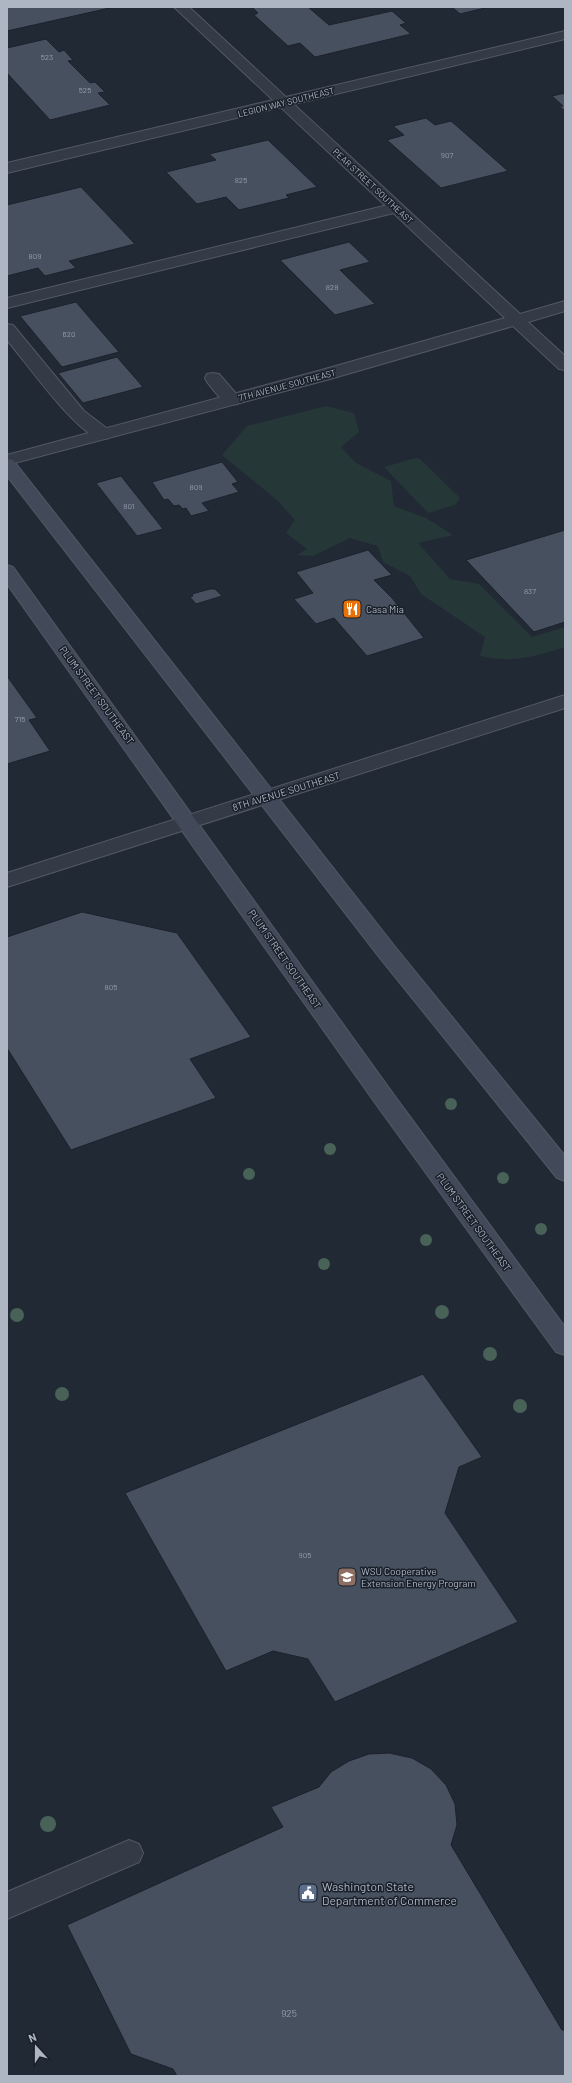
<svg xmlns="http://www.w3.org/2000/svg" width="572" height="2083" viewBox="0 0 572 2083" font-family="Barlow,sans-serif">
<rect width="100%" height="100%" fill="#212935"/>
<path fill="#263738" d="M 326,406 L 354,413 L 359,432 L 341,447 L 356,463 L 391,481 L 394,506 L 426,518 L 453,535 L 418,543 L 450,579 L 479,584 L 532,637 L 565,627 L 565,647 C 534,657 512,663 480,656 L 485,637 L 421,594 L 410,576 L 383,562 L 378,546 L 350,538 L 313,556 L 297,555 L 307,549 L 286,533 L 295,520 L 277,500 L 222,455 L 247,426 Z
M 416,458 L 420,459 L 460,498 L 455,505 L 428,513 L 384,467 Z"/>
<path fill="#47505f" stroke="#1c222c" d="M 7,7 L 114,7 L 7,31 Z
M 252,7 L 308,7 L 329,25 L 392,11 L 406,23 L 400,25 L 411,34 L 315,57 L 300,43 L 288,46 L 254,15 L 258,13 Z
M 452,7 L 484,7 L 485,8 L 460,14 Z
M 46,39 L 59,52 L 64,50 L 73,60 L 68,61 L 90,83 L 95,82 L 105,92 L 98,93 L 110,105 L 50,120 L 7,73 L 7,48 Z
M 565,93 L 565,111 L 559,106 L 563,106 L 552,96 Z
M 426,118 L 435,125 L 451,121 L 508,171 L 441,188 L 387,140 L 404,135 L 393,126 Z
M 268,140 L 317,187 L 286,195 L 289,198 L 239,210 L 226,197 L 197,204 L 166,172 L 216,160 L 209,154 Z
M 81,187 L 135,244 L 69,261 L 76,268 L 45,276 L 38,268 L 7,276 L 7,205 Z
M 349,242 L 370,262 L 340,270 L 375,304 L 335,315 L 280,260 Z
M 76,302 L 119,352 L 62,367 L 20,316 Z
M 117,357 L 143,387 L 83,403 L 58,373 Z
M 222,462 L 238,482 L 232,484 L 239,492 L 202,503 L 209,511 L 191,516 L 186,508 L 183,509 L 179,505 L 174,506 L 168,499 L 164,500 L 152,482 Z
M 121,476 L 163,529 L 137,536 L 96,483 Z
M 565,530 L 565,622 L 534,632 L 466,560 Z
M 368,550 L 392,575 L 374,580 L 392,598 L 424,638 L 367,656 L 334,618 L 316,624 L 294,599 L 313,593 L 296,572 Z
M 210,589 L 215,589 L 222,596 L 196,604 L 190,597 L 193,596 L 192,594 Z
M 7,676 L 37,718 L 29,720 L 50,751 L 7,764 Z
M 82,912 L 177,933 L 251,1037 L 190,1059 L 216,1098 L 71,1150 L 7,1048 L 7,937 Z
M 423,1374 L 482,1457 L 459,1467 L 445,1513 L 518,1622 L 335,1702 L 308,1659 L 273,1651 L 226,1671 L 125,1493 Z
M 389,1753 L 412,1758 L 431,1769 L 446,1785 L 455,1804 L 457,1825 L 451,1845 L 562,2030 L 565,2030 L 565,2076 L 177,2076 L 173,2069 L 131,2054 L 67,1925 L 283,1827 L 271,1807 L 319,1787 L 331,1772 L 349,1761 L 369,1754 Z"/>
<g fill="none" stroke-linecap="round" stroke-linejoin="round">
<g stroke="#525964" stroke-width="2">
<path id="service" d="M 396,203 L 402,205 L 404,208 L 402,211 L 7,308 L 7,298 Z
M 7,324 L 13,325 L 84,411 L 109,430 L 112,434 L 109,438 C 105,439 101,440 97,438 C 70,425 28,365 7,340 Z
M 213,373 L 219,374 L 238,396 L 241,400 L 238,404 C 223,407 216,392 207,382 L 205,378 L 207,374 Z
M 129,1840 L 139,1844 L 143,1853 L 139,1862 L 7,1919 L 7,1892 Z"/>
</g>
<g stroke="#525964" stroke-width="2">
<path id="minor" d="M 174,7 L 189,7 L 520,314 L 565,301 L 565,311 L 528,322 L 565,356 L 565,370 L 559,369 L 513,326 L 330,379 L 7,465 L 7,455 L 318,371 L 505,318 Z"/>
</g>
<g stroke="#525964" stroke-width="2">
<path id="tertiary" d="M 565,31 L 565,39 L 7,173 L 7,163 Z
M 565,695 L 565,708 L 7,887 L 7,873 Z"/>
</g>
<g stroke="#525964" stroke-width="2">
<path id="secondary" d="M 7,459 L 13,460 L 396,948 L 565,1156 L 565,1181 L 557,1178 L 380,958 L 7,476 Z
M 7,565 L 13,567 L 394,1095 L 565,1327 L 565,1355 L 556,1352 L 378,1107 L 7,584 Z"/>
</g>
<use href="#service" fill="#343b46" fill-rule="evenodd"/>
<use href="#minor" fill="#343b46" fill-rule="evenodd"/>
<use href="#tertiary" fill="#343b46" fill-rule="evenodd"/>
<use href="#secondary" fill="#424a59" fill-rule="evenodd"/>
</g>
<g fill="#486257">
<circle cx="451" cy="1104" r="6"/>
<circle cx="330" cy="1149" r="6"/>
<circle cx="249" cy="1174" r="6"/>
<circle cx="503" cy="1178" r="6"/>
<circle cx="541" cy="1229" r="6"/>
<circle cx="426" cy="1240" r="6"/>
<circle cx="324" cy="1264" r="6"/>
<circle cx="442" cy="1312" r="7"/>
<circle cx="17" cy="1315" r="7"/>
<circle cx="490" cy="1354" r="7"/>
<circle cx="62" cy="1394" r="7"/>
<circle cx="520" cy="1406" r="7"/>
<circle cx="48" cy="1824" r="8"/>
</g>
<defs>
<g id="restaurant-square" transform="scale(1)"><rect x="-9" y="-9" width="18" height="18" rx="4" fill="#e8710a" stroke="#1a202a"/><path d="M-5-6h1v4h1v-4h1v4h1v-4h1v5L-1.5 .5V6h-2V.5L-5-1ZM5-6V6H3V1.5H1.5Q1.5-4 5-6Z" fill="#fff"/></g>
<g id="university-square" transform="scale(1)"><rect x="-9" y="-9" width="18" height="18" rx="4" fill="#8d6e63" stroke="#1a202a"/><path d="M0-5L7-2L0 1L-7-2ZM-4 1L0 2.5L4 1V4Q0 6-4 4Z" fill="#fff"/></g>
<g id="civic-square" transform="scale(1)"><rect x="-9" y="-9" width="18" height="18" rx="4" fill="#5c6f8a" stroke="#1a202a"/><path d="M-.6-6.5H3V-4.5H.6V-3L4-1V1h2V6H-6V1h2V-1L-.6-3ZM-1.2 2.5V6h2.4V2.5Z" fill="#fff"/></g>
</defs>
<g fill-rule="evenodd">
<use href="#restaurant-square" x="352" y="609"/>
<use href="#university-square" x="347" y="1577"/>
<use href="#civic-square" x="308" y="1893"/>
</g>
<g text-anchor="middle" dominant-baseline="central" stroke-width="3" stroke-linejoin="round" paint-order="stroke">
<g font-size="8" fill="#949caa">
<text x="47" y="57">523</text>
<text x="85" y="90">525</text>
<text x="447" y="155">907</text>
<text x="241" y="180">825</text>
<text x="35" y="256">809</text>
<text x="332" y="287">828</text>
<text x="69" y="334">620</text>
<text x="196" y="487">809</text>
<text x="129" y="506">801</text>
<text x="530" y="591">837</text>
<text x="20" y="719">715</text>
<text x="111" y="987">805</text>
<text x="305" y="1555">905</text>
</g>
<g font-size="9" fill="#aeb6c3" stroke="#1a202a">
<text transform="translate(286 102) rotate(-14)">LEGION WAY SOUTHEAST</text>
<text transform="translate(373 186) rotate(43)">PEAR STREET SOUTHEAST</text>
<text transform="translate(287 385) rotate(-15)">7TH AVENUE SOUTHEAST</text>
</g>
<g font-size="10" fill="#aeb6c3" stroke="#1a202a" text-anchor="start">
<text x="366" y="609">Casa Mia</text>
<text x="361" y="1571">WSU Cooperative<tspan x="361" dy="12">Extension Energy Program</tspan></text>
</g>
<g font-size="10" fill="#aeb6c3" stroke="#1a202a">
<text transform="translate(97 695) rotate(54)">PLUM STREET SOUTHEAST</text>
<text transform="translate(286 791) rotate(-17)">8TH AVENUE SOUTHEAST</text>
<text transform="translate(285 959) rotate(55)">PLUM STREET SOUTHEAST</text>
<text transform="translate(474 1222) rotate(54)">PLUM STREET SOUTHEAST</text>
</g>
<g font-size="10" fill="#949caa">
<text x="289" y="2013">925</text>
</g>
<g font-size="12" fill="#aeb6c3" stroke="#1a202a" text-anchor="start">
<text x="322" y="1886">Washington State<tspan x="322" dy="14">Department of Commerce</tspan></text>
</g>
</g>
<rect width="572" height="2083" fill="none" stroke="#aeb6c3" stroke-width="16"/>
<g transform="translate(36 2047) rotate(339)" stroke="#1a202a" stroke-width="3" paint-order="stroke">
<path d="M0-3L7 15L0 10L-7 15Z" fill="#aeb6c3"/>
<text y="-6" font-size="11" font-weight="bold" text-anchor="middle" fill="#aeb6c3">N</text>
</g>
</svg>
